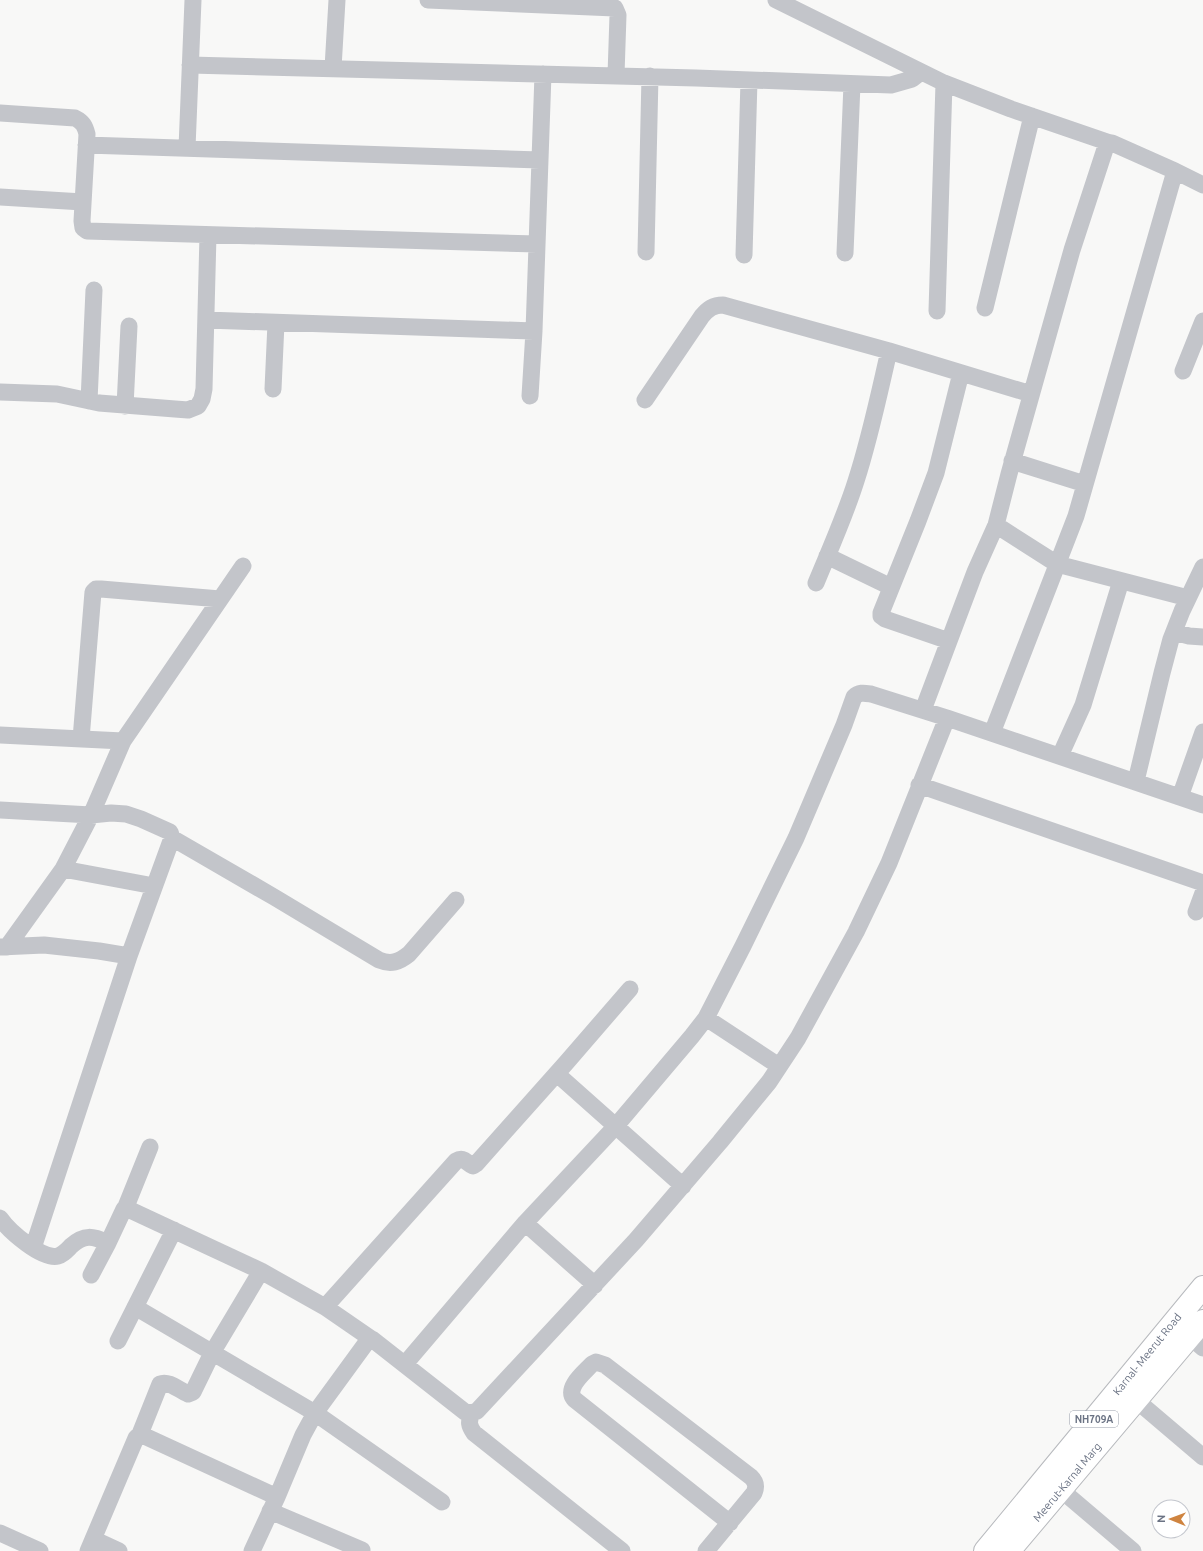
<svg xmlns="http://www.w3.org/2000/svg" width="1203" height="1551" viewBox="0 0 1203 1551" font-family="Ubuntu,sans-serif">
<rect width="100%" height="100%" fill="#f8f8f7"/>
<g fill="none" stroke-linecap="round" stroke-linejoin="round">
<g stroke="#b8babe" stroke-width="24">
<path id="highway" d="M 985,1551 L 1203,1287
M 1009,1551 L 1203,1321"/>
</g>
<path stroke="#c3c5ca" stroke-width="17" d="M 428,0 L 615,8 L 618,15 L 616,75
M 776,0 L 944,83 L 1011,109 L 1110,143
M 190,65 L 696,78 L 891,85 L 912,79 L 921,72
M 333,68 L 337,0
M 0,113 L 75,118 C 83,122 85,126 87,134 L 82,221 L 83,228 L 87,231 L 537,244
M 86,145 L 540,160
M 187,148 L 193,0
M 0,197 L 83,202
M 646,252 L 650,76
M 845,253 L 852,84
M 744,255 L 749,80
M 985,308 L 1032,116
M 937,311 L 944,83
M 206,320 L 534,331
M 1183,371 L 1203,321
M 273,389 L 276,323
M 0,392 L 57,394 L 99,403 L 175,409 L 188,410 L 198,406 L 202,399 L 204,389 L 208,235
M 530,396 L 534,331 L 543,74
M 645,400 L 702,316 C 708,309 713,305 723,305 L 889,351 L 1031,394
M 89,401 L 94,290
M 125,406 L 129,326
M 1012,461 L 1085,484
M 996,525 L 1057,564 L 1188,598
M 827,556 L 891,587
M 816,583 C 830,549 845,516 856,481 C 870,438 879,394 889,351
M 1174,632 L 1189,636 L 1203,637
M 949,641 L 885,619 L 881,616 L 881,613 L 918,521 L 936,473 L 961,373
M 923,710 L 975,572 L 996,525 L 1009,474 L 1072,250 L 1106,146 L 1108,144 L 1112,143 L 1175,171 L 1203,185
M 992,733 L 1076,516 L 1175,171
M 0,735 L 123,741
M 81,739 L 93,592 L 96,589 L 101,589 L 220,599
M 1060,756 L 1083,705 L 1121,581
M 1136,781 L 1162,673 L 1171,639 L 1182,611 L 1203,567
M 919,785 L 1203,883
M 1180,797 L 1203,732
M 0,810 L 91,815 L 111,813 L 126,814 L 141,819 L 170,832 L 172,838 L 129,956 L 33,1248
M 172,838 L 274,897 L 379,960 C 391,965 399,962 409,954 L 456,900
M 63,869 L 154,886
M 1196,912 L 1203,893
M 0,947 L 44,945 L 99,951 L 129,956
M 7,947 L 63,869 L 91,815 L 123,741 L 243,566
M 706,1018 L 779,1066
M 557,1074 L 683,1186
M 125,1209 L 150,1147
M 0,1218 C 9,1231 42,1260 58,1256 C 64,1254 67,1250 71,1246 C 84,1234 93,1236 108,1243
M 525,1223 L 595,1285
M 91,1275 L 108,1243 L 123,1211 L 124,1209 L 128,1209 L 261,1271 L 325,1307 L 370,1338
M 135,1307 L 315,1413 L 442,1502
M 325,1307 L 456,1161 C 464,1156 466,1163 473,1166 L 476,1164 L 566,1063 L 630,989
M 1190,1337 L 1203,1348
M 118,1341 L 174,1230
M 405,1364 L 525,1223 L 615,1127 L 692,1036 L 706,1018 L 743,946 L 796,838 L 844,725 L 854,697 C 859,692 864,693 871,694 L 947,718
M 1136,1400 L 1203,1457
M 472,1413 C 468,1422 469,1426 474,1433 L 622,1551
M 140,1434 L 160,1384 C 169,1380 180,1391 188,1394 L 193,1392 L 212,1353 L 261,1271
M 1060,1489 L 1133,1551
M 270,1511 L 362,1550
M 0,1533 L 40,1551
M 93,1539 L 119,1551
M 88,1551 L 136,1438 L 140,1434 L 277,1497
M 252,1551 L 277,1497 L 303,1435 L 315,1413 L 369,1339 L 372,1339 L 465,1412 L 472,1413 L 477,1411 L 636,1240 L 720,1142 L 769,1082 L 798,1038 L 856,932 L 889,863 L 947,718 L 1203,805
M 706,1551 L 754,1493 C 757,1486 756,1482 751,1477 L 605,1365 L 596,1362 L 592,1364 C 585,1372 565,1387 574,1399 L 730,1523"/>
<use href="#highway" stroke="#fff" stroke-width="22"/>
</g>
<g text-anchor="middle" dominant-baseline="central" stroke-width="4" stroke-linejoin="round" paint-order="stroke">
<rect fill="#fff" stroke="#979da9" stroke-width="1" x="1070" y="1411" width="48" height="16" rx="3"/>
<g font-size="10" font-weight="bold" fill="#6b7384">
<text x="1094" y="1419">NH709A</text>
</g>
<g font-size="11" fill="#6b7384" stroke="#fff">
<text transform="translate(1147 1354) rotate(-51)">Karnal- Meerut Road</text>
<text transform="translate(1067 1482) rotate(-50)">Meerut-Karnal Marg</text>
</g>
</g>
<g transform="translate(1171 1519) rotate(271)"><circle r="19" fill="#ffffff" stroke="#c4c7ce"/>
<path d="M0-3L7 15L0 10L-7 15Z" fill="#cf8440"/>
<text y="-6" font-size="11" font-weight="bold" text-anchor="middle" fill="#6b7384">N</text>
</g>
</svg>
